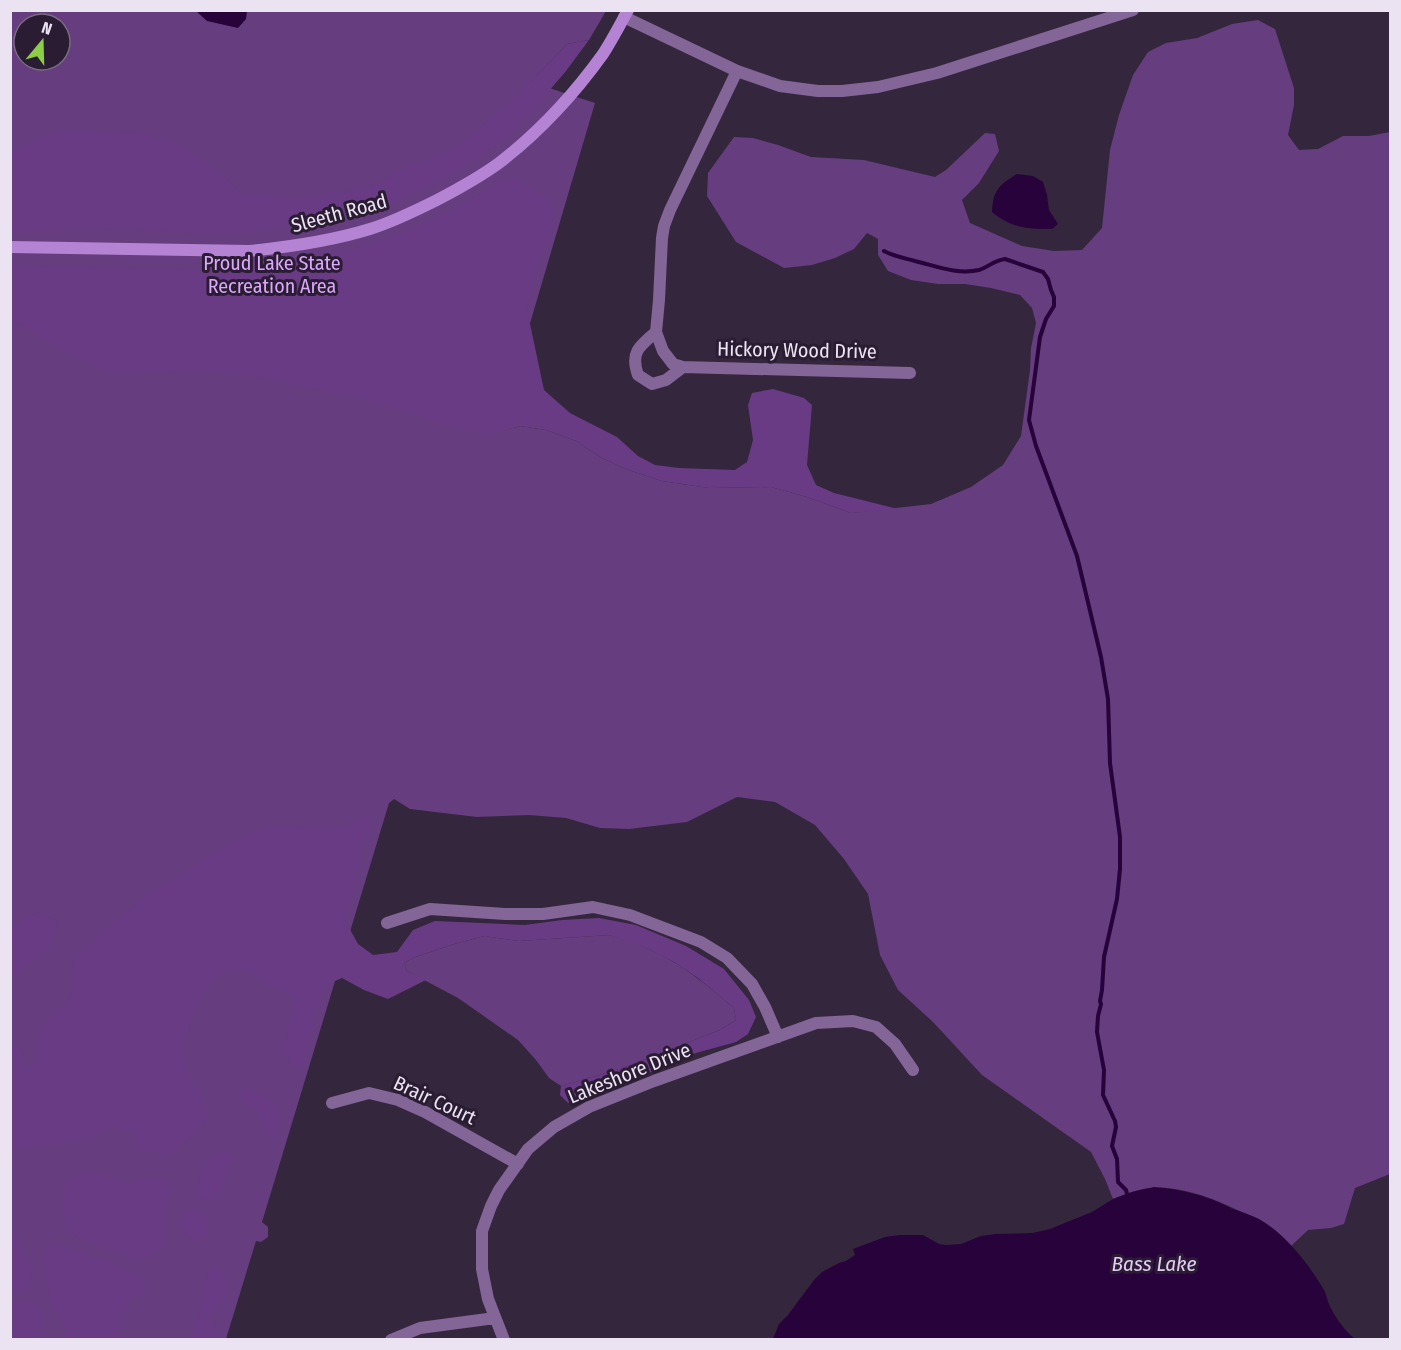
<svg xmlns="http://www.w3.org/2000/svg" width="1401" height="1350" viewBox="0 0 1401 1350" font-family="'Fira Sans Condensed',sans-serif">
<rect width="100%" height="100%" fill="#34263d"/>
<path fill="#663d7e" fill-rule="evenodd" d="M 10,11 L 606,11 L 589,40 L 567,44 L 531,82 L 595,103 L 498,432 L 520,426 L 546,430 L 576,441 L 602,458 L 626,469 L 662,481 L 709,488 L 771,487 L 807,497 L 851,513 L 931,504 L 971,487 L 1003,465 L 1021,436 L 1030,370 L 1031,348 L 1036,323 L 1032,308 L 1020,295 L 991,288 L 965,284 L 938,284 L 911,280 L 888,271 L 878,255 L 878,239 L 867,233 L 854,249 L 835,258 L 812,265 L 784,268 L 736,242 L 707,196 L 708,173 L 734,137 L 753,138 L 778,145 L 811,157 L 864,160 L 935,177 L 946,170 L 985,133 L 995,134 L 999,151 L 979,183 L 962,200 L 970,223 L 1022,246 L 1054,251 L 1082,250 L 1102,228 L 1110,150 L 1119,115 L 1133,75 L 1148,52 L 1166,43 L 1197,38 L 1232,24 L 1258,20 L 1275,29 L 1294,88 L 1294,105 L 1288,135 L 1299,150 L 1318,149 L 1343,136 L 1369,136 L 1390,132 L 1390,1174 L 1355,1188 L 1344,1224 L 1331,1228 L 1308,1230 L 1291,1246 C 1283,1238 1276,1230 1267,1224 C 1256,1217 1245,1214 1233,1208 C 1210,1197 1179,1186 1153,1188 C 1139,1188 1126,1194 1113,1199 L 1105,1179 L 1091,1152 L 982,1075 L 933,1022 L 898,990 L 880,955 L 868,894 L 844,859 L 815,825 L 775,802 L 737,797 L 687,822 L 629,829 L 600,828 L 566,818 L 529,815 L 477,817 L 410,809 L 394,799 L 389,803 L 262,1222 L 268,1227 L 268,1237 L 261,1242 L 256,1241 L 226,1339 L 11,1339 ZM 24,24 L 60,24 L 60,60 L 24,60 Z
M 609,935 C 622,939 636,943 649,949 C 681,963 708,986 734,1008 L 736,1020 L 720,1030 L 620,1069 L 561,1086 L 549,1078 L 536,1060 L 518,1040 L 458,998 L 407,971 L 404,963 L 415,957 L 454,944 L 484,936 L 519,941 Z"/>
<path fill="#6a3b85" d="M 589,40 L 566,71 L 513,133 L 451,176 L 386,205 L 293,225 L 226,234 L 117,229 L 11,231 L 11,151 L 57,132 L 143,133 L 181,145 L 224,176 L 241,194 L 300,199 L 369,188 L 406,167 L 455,149 L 517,96 L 567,44 Z
M 517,179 L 546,198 L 556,210 L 526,305 L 544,390 L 570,413 L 617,437 L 638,456 L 655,465 L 679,468 L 735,470 L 747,462 L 753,440 L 748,405 L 752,393 L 773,389 L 804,398 L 812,405 L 807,465 L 816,485 L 834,493 L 898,509 L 851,513 L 807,497 L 771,487 L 709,488 L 662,481 L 626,469 L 602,458 L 576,441 L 546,430 L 520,426 L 490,435 L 454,427 L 365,399 L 240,373 L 191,370 L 121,374 L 82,361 L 11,319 L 11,266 L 185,270 L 248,268 L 308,258 L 360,247 L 410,230 L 453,210 L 498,183 Z
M 374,812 L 362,846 L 347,924 L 358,944 L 373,955 L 397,952 L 413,930 L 435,921 L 525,925 L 562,920 L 599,918 L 636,925 L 686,946 L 724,969 L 749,1000 L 756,1017 L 748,1034 L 736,1042 L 696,1053 L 649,1073 L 568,1103 L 560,1095 L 561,1086 L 620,1069 L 720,1030 L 736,1020 L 734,1008 L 698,978 L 674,962 L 649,949 L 609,935 L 519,941 L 484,936 L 454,944 L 415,957 L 404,963 L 407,971 L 426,980 L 388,999 L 364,990 L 342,978 L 323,986 L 302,1066 L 294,1069 L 283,1048 L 292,1017 L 295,996 L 271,987 L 251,972 L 224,970 L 206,988 L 193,1016 L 183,1045 L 191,1082 L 203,1094 L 208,1120 L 187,1142 L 166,1156 L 139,1148 L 134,1133 L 112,1127 L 96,1136 L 11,1151 L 11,1044 L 22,1050 L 23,1066 L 34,1067 L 39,1058 L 36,1042 L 38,1033 L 46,1021 L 67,1004 L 72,991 L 74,960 L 115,921 L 154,891 L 244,836 L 275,827 L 330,829 L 345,827 Z
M 38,912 L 59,922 L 51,945 L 37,959 L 11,978 L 11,932 L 22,921 Z
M 245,1089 C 267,1094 271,1097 282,1117 L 279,1132 L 268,1138 L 263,1128 L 257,1109 L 248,1105 L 238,1097 Z
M 223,1151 L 233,1156 L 221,1192 L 215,1200 L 200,1199 C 194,1186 199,1168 211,1159 C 214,1156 219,1154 223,1151 Z
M 86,1172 L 103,1175 L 129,1184 L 144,1179 L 165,1178 L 173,1191 L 165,1213 L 166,1241 L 159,1253 L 138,1260 L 81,1239 L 67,1230 L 62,1208 L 68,1181 Z
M 195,1209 C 206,1219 210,1220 207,1236 L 194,1240 L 185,1234 L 179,1223 L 185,1213 Z
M 11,1235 L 17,1238 C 27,1257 36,1268 29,1289 L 16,1293 L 11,1290 Z
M 60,1245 L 106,1261 L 144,1278 L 144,1294 L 133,1298 L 125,1308 L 118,1339 L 65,1339 L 68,1330 L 52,1303 L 46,1280 L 44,1255 L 50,1247 Z
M 211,1268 L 222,1268 C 227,1279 231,1291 222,1302 C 216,1310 214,1309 211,1320 L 221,1339 L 192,1339 L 194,1329 L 205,1298 L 203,1283 Z
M 18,1302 L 34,1303 L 43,1314 L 44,1329 L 36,1339 L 11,1339 L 11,1311 Z"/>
<path fill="#28023a" d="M 196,11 L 247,11 L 246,19 L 238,28 L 207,21 Z
M 1017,174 L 1033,176 L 1043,182 L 1047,195 L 1049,210 L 1058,224 L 1052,229 C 1028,229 1011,228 992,212 C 993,190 999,185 1017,174 Z
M 1154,1187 C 1182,1189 1208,1196 1233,1209 C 1242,1212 1251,1215 1259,1219 C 1286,1235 1308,1263 1324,1290 C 1326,1294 1327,1298 1328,1302 C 1334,1316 1344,1330 1355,1339 L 773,1339 L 779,1324 L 788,1315 L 814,1280 L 822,1272 L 839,1263 L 846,1261 L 855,1255 L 853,1249 L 885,1237 L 900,1235 L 923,1235 L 939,1244 L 946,1245 L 961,1244 L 981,1236 L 995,1234 L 1033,1233 L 1050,1229 L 1092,1212 L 1113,1199 L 1132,1192 Z"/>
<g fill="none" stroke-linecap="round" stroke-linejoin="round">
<path stroke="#28023a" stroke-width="4" d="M 884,251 C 893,256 904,258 915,261 C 936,266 957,275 979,270 C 988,267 995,260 1005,259 L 1043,272 L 1048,279 L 1051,290 L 1054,297 L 1054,306 L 1046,319 L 1040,337 L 1029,420 L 1036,446 L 1077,556 L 1101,657 L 1108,699 L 1110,763 L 1120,837 L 1120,869 L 1117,899 L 1104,957 L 1102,990 L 1100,1001 L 1101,1004 L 1098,1016 L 1097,1032 L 1104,1070 L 1103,1095 L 1115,1121 L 1116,1127 L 1112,1146 L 1117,1159 L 1118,1182 L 1126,1190 L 1127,1194"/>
<path stroke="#836597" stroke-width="12" d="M 624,17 L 737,71 L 780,86 L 818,91 L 842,91 L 878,87 L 937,73 L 1133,10
M 737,71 L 670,210 L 664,226 L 662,238 L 659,300 L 656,332 L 663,351 L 673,364 L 683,367 L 910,373
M 656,332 C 639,346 630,353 638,375 L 652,384 L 666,380 L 683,367
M 387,923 L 430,909 L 505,914 L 543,914 L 593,907 L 630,915 L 701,942 L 727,958 L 752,984 L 765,1007 L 778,1037
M 332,1103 L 369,1093 L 398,1100 L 425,1112 L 518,1164
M 391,1340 L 420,1328 L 495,1318
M 504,1340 L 488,1299 L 482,1269 L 482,1231 L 491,1206 L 499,1190 L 528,1149 L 554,1127 L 589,1107 L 654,1081 L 816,1023 L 853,1021 L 876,1027 L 895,1044 L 913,1070"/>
<path stroke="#b583d4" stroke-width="12" d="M 10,247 L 249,251 C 289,247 331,241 370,229 C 393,222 415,211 437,200 C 458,189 480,177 499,163 C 538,133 575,93 603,54 C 612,40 620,25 628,10"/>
</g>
<g text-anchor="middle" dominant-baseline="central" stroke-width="6" stroke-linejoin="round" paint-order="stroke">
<g font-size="20" fill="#ece3f2" stroke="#2a1c32">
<text transform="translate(339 213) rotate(-15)">Sleeth Road</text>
<text transform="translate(797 350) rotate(1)">Hickory Wood Drive</text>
<text transform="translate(629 1073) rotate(-22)">Lakeshore Drive</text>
<text transform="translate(435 1100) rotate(25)">Brair Court</text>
</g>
<g font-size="20" fill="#daa7fa" stroke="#2a1c32">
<text x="272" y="263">Proud Lake State<tspan x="272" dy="23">Recreation Area</tspan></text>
</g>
<g font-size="21" font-style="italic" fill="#e4cbf5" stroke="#2a1c32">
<text x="1154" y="1264">Bass Lake</text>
</g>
</g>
<rect width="1401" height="1350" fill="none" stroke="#ece3f2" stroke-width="24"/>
<g transform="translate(42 42) rotate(19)"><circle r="28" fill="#2a1c32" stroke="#786c7f" stroke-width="1.5"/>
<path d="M0-4.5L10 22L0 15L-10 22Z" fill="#8cce45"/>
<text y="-9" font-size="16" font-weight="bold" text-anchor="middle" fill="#ece3f2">N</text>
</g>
</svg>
